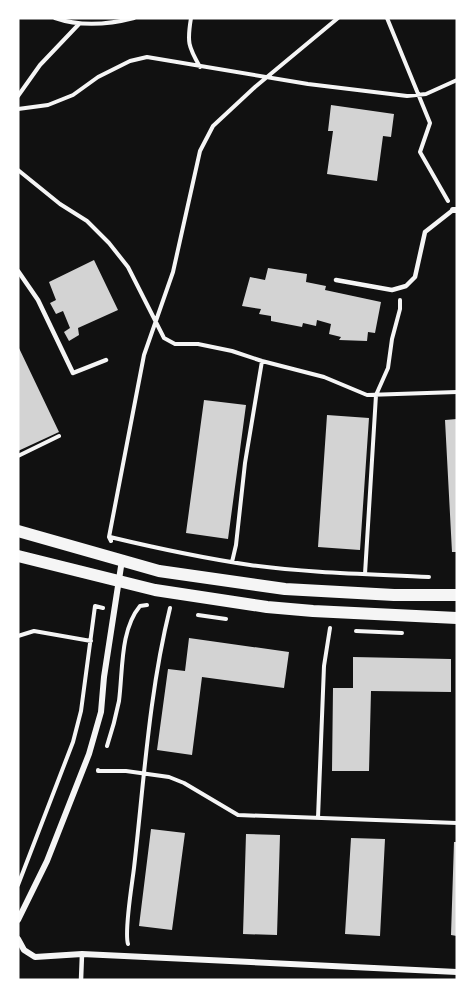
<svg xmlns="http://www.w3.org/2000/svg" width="475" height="998" viewBox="0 0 475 998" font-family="Bitter,serif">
<rect width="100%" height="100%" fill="#111"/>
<path fill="#d3d3d3" d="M 331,105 L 394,114 L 391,137 L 383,136 L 377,181 L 327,174 L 333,131 L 328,131 Z
M 94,260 L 118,310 L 78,328 L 79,335 L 69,341 L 64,332 L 70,328 L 63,311 L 56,314 L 50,303 L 56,300 L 49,282 Z
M 268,268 L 307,274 L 306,282 L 326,286 L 325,290 L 381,302 L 375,333 L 368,332 L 367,341 L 339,340 L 341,337 L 329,334 L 331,324 L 317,320 L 316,326 L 303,323 L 302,327 L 271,321 L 271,316 L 259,314 L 261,309 L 242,306 L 250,277 L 265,280 Z
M 18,346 L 59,432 L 18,451 Z
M 204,400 L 246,405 L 228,539 L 186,533 Z
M 327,415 L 369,418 L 360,550 L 318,547 Z
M 457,419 L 457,552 L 452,552 L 445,420 Z
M 189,638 L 289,652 L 284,688 L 202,677 L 192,755 L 157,750 L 168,669 L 185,671 Z
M 353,657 L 451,659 L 451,692 L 371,691 L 369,771 L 332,771 L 333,688 L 353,688 Z
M 151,829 L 185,833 L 172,930 L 139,926 Z
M 246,834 L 280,835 L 277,935 L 243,934 Z
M 351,838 L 385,839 L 380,936 L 345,934 Z
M 454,842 L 457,842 L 457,936 L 451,935 Z"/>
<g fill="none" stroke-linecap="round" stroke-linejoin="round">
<path stroke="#f5f5f5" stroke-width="4" d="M 55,18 C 81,27 107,25 134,18
M 191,18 C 187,42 188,46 200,67
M 387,18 L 430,123 L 420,152 L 448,201
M 18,96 L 40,65 L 79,24
M 18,109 L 48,105 L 73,95 L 98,77 L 130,61 L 147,57 L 308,84 L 407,96 L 426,94 L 457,80
M 18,170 L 60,204 L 87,221 L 109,243 L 128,267 L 164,338 L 175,344 L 198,344 L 232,351 L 262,361 L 324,377 L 367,395 L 457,392
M 18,456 L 59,436
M 110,537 C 156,548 203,558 250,565 C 309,573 369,574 429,577
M 111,541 L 109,537 L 144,355 L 173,272 L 200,151 L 213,126 L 255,87 L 338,18
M 232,562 L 236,545 L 245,463 L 262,361
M 365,574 L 376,395 L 388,368 L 392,339 L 400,309 L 400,300
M 198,615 L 226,619
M 356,631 L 402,633
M 18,636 L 34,631 L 91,641
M 107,746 C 112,731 116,716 119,701 C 123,670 120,630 140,606 L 147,605
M 98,770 L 98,771 L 126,771 L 169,777 L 184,783 L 238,815 L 457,823
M 318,818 L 324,666 L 330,628
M 18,885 L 73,742 L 81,711 L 95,606 L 103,608
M 128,944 C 124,931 132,885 134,868 C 144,781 149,693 170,608"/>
<path stroke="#f5f5f5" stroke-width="4.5" d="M 18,271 L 38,300 L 73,373 L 106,360
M 336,280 L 392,290 L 406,286 L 415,277 L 425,232 L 453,210
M 81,980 L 82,954"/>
<path stroke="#f5f5f5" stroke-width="6" d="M 453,210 L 457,210
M 18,920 L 47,861 L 89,754 L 101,712 L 104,677 L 122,560
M 18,939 L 24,950 L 35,957 L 82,954 L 457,972"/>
<path stroke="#f5f5f5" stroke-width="12" d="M 18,531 L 159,571 L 285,589 L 394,595 L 457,595
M 18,556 L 155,590 L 267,607 L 313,611 L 457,618"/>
</g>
<rect width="475" height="998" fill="none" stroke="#ffffff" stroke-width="39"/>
</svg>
